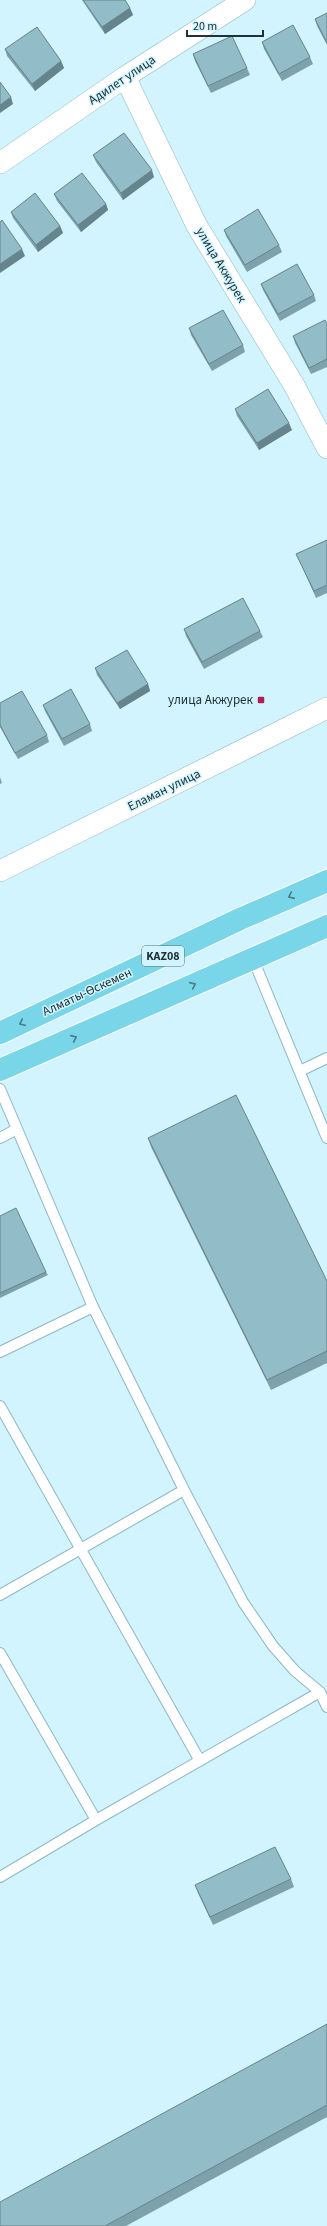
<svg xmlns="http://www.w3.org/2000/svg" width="327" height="2226" viewBox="0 0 327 2226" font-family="'Source Sans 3',sans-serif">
<rect width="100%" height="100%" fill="#d1f4fe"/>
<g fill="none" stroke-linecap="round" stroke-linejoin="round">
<g stroke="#8db8c4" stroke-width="12">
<path id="lane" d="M 253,959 L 327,1138
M 300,1071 L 327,1058
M 0,1089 L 93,1307 L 184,1490 L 243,1602 L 273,1646 L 295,1671 L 320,1692 L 327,1707
M 0,1138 L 17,1129
M 0,1352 L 93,1307
M 0,1406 L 200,1761
M 0,1595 L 184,1490
M 0,1653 L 96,1820
M 0,1877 L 96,1820 L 320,1692"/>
</g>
<g stroke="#8db8c4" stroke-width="22">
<path id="street" d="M 125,77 L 197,226 L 294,385 L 327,448
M 0,163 L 125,77 L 245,0
M 0,871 L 327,708"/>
</g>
<g stroke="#fff" stroke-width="24">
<path id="primary" d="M 0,1033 L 240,919 L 327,881
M 0,1070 L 327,926"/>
</g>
<use href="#lane" stroke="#fff" stroke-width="10"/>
<use href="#street" stroke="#fff" stroke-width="21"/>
<use href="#primary" stroke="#79d6e9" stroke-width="22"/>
</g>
<path fill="#7ea2ac" d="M 82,0 L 125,0 L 130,8 L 133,15 L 105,34 Z
M 327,13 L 327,45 L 317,26 L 315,19 Z
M 262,42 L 310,57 L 313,64 L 282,81 L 264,49 Z
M 5,49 L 61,61 L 64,68 L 35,91 L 7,56 Z
M 193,54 L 247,68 L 250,75 L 211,93 L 195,61 Z
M 93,155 L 154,177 L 123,200 L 96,162 Z
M 54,194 L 106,204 L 108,210 L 81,232 L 57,201 Z
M 11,212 L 60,226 L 63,233 L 38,252 L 13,218 Z
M 224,230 L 279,245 L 282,252 L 247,272 L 226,236 Z
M 261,284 L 314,295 L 316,301 L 280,321 L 263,290 Z
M 327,323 L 327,367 L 311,374 L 295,343 L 293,336 Z
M 189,328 L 243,345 L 245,352 L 212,371 L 191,335 Z
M 235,409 L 292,430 L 259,450 L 237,416 Z
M 327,540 L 327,593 L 316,598 L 299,560 L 296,554 Z
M 184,629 L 260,631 L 263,637 L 204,669 L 186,636 Z
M 95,668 L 148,684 L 150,691 L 120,709 L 97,675 Z
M 0,703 L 47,735 L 49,742 L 18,759 L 0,727 Z
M 43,705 L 90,724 L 92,731 L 64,746 L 45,711 Z
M 0,777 L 2,783 L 0,784 Z
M 148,1138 L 327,1281 L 327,1363 L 271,1390 L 151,1147 Z
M 0,1216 L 46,1272 L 48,1275 L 0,1298 Z
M 291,1879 L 294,1887 L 213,1925 L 198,1893 L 195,1885 Z
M 327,2024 L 327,2117 L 126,2226 L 0,2226 Z"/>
<path fill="#66848c" d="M 130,8 L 133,15 L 105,34 L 102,27 Z
M 61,61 L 64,68 L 35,91 L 32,84 Z
M 11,97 L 13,104 L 0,113 L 0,105 Z
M 152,170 L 154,177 L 123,200 L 121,193 Z
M 106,204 L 108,210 L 81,232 L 78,225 Z
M 60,226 L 63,233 L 38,252 L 36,245 Z
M 22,249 L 25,256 L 0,273 L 0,264 Z
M 289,423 L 292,430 L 259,450 L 257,443 Z
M 148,684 L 150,691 L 120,709 L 117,703 Z"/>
<path fill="#92bcc8" stroke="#66848c" d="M 83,0 L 125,0 L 130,8 L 102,27 Z
M 327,13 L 327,43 L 315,19 Z
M 293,25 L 310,57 L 279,74 L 262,42 Z
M 37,27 L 61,61 L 32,84 L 5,49 Z
M 232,36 L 247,68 L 208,86 L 193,54 Z
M 0,82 L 11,97 L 0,105 Z
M 124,133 L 152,170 L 121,193 L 93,155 Z
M 82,173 L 106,204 L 78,225 L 54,194 Z
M 35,193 L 60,226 L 36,245 L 11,212 Z
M 258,209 L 279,245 L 245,265 L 224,230 Z
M 2,220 L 22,249 L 0,264 L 0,222 Z
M 297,264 L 314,295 L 278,314 L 261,284 Z
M 223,310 L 243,345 L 209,364 L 189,328 Z
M 325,320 L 327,323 L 327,359 L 309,368 L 293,336 Z
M 268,389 L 289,423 L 257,443 L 235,409 Z
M 327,540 L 327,585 L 314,591 L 296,554 Z
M 243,598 L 260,631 L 202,662 L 184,629 Z
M 127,650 L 148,684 L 117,703 L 95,668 Z
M 71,689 L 90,724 L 62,739 L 43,705 Z
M 22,691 L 47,735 L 15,753 L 0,725 L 0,703 Z
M 236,1095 L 327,1281 L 327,1351 L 267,1380 L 148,1138 Z
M 16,1208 L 46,1272 L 0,1293 L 0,1216 Z
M 275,1847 L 291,1879 L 210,1917 L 195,1885 Z
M 327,2024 L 327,2105 L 105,2226 L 0,2226 L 0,2202 Z"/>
<defs><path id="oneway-chevron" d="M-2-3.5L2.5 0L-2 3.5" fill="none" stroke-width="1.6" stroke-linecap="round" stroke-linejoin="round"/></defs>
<g stroke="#497c87">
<use href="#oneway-chevron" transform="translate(291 896) rotate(156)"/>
<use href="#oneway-chevron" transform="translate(193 985) rotate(-24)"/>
<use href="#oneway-chevron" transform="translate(22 1023) rotate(155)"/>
<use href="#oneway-chevron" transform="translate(74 1038) rotate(-24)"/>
</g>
<rect fill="#b12052" stroke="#d1f4fe" stroke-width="1.5" x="257" y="696" width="8" height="8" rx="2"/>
<g text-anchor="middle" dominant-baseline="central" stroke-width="3" stroke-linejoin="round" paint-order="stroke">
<rect fill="#d1f4fe" stroke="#566c73" stroke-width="1" x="142" y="946" width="42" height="20" rx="3"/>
<g font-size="12" font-weight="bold" fill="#213237">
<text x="163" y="956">KAZ08</text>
</g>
<g font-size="13" fill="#213237" stroke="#d1f4fe">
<text transform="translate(122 80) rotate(-34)">Адилет улица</text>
<text transform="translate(221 265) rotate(59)">улица Акжурек</text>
<text transform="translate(164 790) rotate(-26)">Еламан улица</text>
<text transform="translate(87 992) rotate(-25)">Алматы-Өскемен</text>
</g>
<g font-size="13" fill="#213237" stroke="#d1f4fe" text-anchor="end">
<text x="253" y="700">улица Акжурек</text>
</g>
</g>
<path d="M187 30v6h76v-6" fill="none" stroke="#213237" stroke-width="2"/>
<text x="193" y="30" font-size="12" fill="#213237" stroke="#d1f4fe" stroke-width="3" paint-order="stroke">20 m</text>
</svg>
